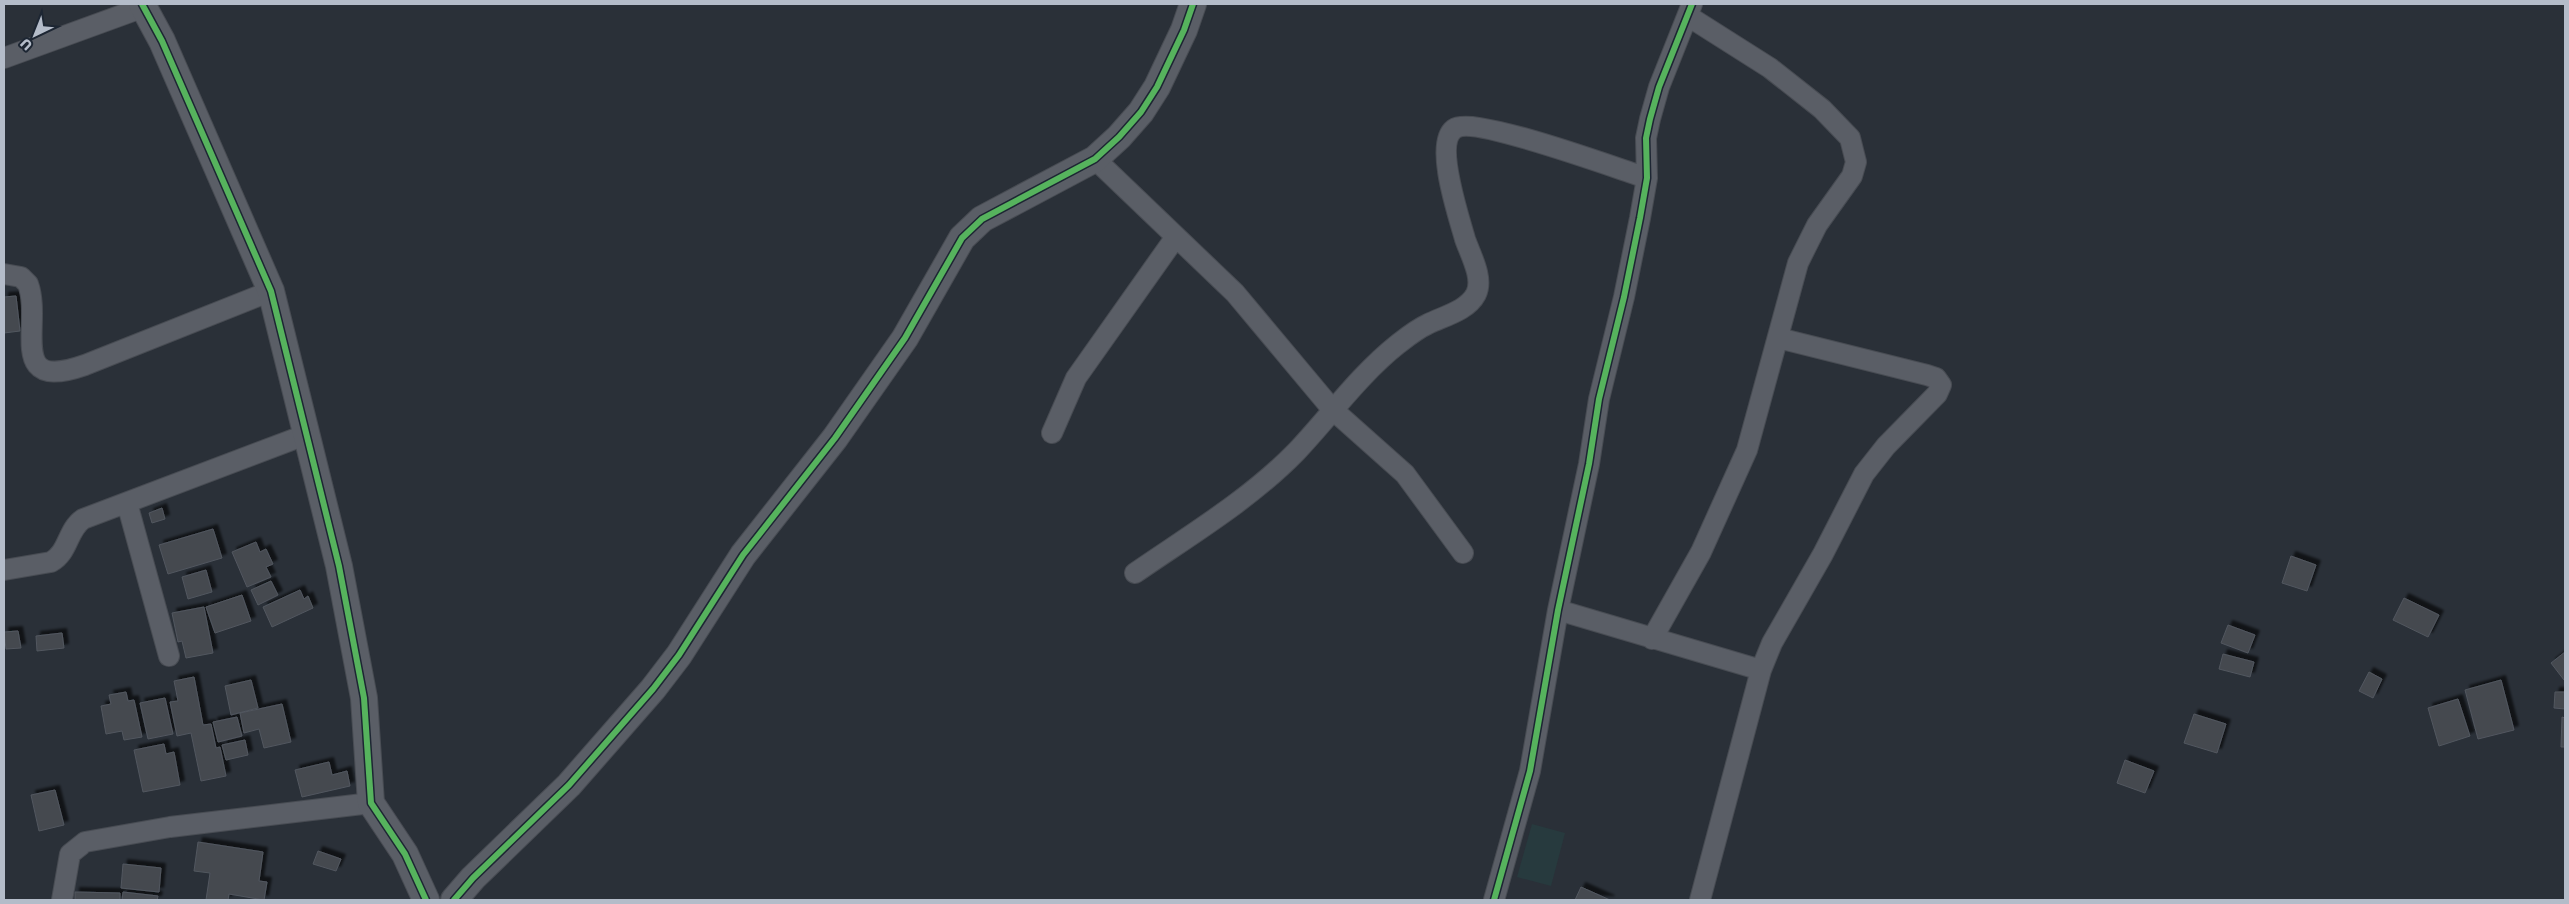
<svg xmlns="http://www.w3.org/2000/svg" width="2569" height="904" viewBox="0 0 2569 904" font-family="Rubik,sans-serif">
<defs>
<filter id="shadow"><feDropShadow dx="4.5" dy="-4.5" stdDeviation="1" flood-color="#0009"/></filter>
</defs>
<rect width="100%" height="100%" fill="#2a3038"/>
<path fill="#273a3e" d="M 1532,824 L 1565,833 L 1551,886 L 1517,877 Z"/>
<path fill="#444950" stroke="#52575f" filter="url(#shadow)" d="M 16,296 L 20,331 L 4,333 L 4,297 Z
M 162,508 L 165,519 L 152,523 L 149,513 Z
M 213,529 L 222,558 L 168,574 L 159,545 Z
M 256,542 L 260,552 L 266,549 L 273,564 L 266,567 L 271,577 L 247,587 L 232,552 Z
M 2291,556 L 2316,565 L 2307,591 L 2282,583 Z
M 206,570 L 212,592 L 188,599 L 182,577 Z
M 271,581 L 278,595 L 258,605 L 251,590 Z
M 300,590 L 304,599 L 308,596 L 313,608 L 272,627 L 263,607 Z
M 242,595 L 251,621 L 215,633 L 206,607 Z
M 2404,598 L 2439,615 L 2428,637 L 2393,620 Z
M 204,607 L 213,653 L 186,658 L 182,641 L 178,642 L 172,613 Z
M 2228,625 L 2255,635 L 2248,653 L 2221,643 Z
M 18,631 L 21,648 L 6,649 L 4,632 Z
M 62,633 L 64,648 L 37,651 L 36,636 Z
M 2565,652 L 2565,678 L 2564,680 L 2551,663 Z
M 2223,654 L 2254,662 L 2250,677 L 2219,669 Z
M 2369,672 L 2382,679 L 2373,698 L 2359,691 Z
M 194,677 L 203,725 L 211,724 L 216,748 L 220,747 L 226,776 L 201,781 L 191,733 L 177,736 L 170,702 L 178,701 L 174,681 Z
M 251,680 L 258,708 L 231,715 L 225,686 Z
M 2501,680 L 2514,730 L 2478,739 L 2465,690 Z
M 126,692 L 128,701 L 134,700 L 142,737 L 124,740 L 122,731 L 106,734 L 101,706 L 111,704 L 109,695 Z
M 2555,692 L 2565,692 L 2565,709 L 2554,708 Z
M 165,698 L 173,734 L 148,739 L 140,703 Z
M 2458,699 L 2470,736 L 2439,746 L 2428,708 Z
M 282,704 L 291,742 L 264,748 L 259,729 L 244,733 L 240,713 Z
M 2194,714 L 2226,724 L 2217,753 L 2184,743 Z
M 237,717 L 242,736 L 218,742 L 213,722 Z
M 2562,717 L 2565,718 L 2565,747 L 2561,747 Z
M 245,740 L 248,755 L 226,760 L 222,745 Z
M 164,744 L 166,754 L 174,752 L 180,785 L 143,792 L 134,750 Z
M 2125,760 L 2154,771 L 2145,793 L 2117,783 Z
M 329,762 L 332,775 L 347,771 L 350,786 L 302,797 L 295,770 Z
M 55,790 L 64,825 L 39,831 L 31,795 Z
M 198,842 L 263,852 L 259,881 L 267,882 L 264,900 L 229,894 L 228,900 L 206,900 L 210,873 L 194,871 Z
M 318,851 L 341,859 L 336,871 L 313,864 Z
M 123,864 L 161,868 L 159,892 L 121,888 Z
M 1581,887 L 1610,900 L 1575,900 Z
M 75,892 L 120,893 L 120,900 L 75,900 Z
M 123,892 L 158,896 L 157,900 L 122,900 Z"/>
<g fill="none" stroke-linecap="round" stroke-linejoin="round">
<g stroke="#484c53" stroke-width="22">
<path id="minor" d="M 4,58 L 144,7
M 1095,159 L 1235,293 L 1332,409 L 1405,474 L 1463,553
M 4,274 L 21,277 L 28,284 C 43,325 5,393 85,365 L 271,291
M 1052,433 L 1076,378 L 1175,238
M 127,503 L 169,656
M 4,570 L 51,562 C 69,552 67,530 83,519 L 305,435
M 1135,573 C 1190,535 1249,500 1296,452 C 1330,416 1359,375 1398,344 C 1407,337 1417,329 1428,324 C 1444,316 1467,311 1476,294 C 1484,278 1470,254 1465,239 C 1459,217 1434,144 1454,129 C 1473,115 1618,169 1647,178
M 1558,610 L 1761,670 L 1772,643 L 1823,554 L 1864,474 L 1886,446 L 1937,394 L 1941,385 L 1936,378 L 1927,375 L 1778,338
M 1652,639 L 1701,552 L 1747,450 L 1798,263 L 1817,225 L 1852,176 L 1856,162 L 1850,138 L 1822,109 L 1770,68 L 1688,16
M 62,900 L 70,854 L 85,842 L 170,827 L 371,803
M 1494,900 L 1530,771 L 1558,610 L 1589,464 L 1599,399 L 1624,297 L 1640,218 L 1647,178 L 1646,138 L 1650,119 L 1659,87 L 1692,4
M 1700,900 L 1761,670"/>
</g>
<g stroke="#484c53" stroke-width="28">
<path id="tertiary" d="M 142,4 L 162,41 L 271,291 L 339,566 L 364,698 L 371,803 L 405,854 L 426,900
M 454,900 L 473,878 L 569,785 L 653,689 L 679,655 L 743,555 L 835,438 L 905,338 L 962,238 L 982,219 L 1095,159 L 1119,137 L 1141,112 L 1157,87 L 1184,30 L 1193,4"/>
</g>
<use href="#minor" stroke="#5a5e66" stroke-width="20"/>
<use href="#tertiary" stroke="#5a5e66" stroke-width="26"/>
<g stroke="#1d2633" stroke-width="9">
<path id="cycleway" d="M 142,4 L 162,41 L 271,291 L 339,566 L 364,698 L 371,803 L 405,854 L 426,900
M 454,900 L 473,878 L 569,785 L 653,689 L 679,655 L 743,555 L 835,438 L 905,338 L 962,238 L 982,219 L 1095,159 L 1119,137 L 1141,112 L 1157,87 L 1184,30 L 1193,4
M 1494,900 L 1530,771 L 1558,610 L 1589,464 L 1599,399 L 1624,297 L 1640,218 L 1647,178 L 1646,138 L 1650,119 L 1659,87 L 1692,4"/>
</g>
<use href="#cycleway" stroke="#56b35d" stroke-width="6"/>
</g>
<rect width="2569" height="904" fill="none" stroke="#b4bcc9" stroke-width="10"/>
<g transform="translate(35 35) rotate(223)" stroke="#1d2633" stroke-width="4" paint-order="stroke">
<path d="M0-4L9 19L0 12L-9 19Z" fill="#b4bcc9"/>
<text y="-8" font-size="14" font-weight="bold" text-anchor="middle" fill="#b4bcc9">U</text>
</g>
</svg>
